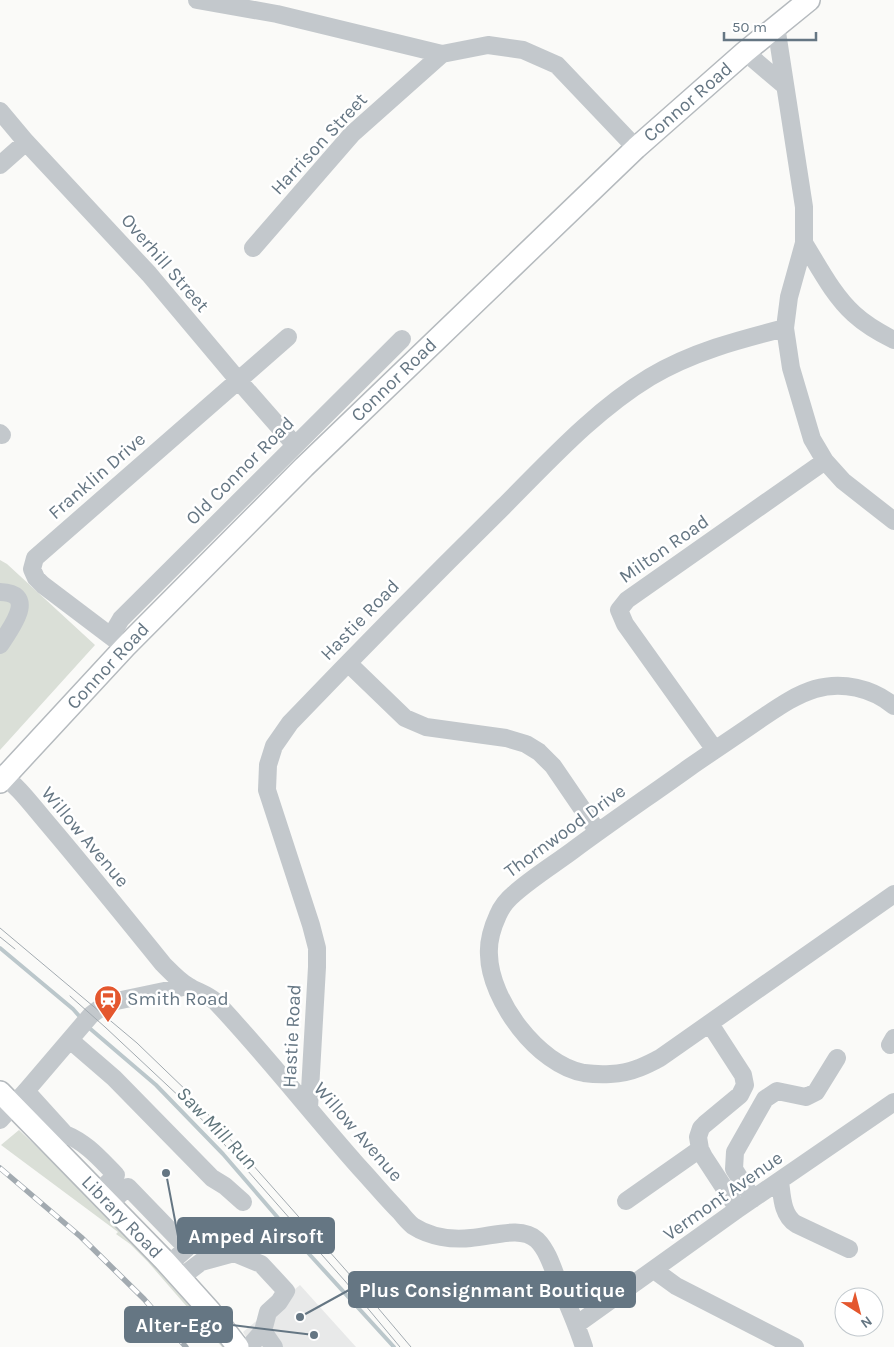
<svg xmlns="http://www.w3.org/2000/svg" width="894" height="1347" viewBox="0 0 894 1347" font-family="Karla,sans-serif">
<rect width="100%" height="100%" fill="#fafaf8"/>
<path fill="#e8e9e9" d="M 300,1285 L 356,1347 L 252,1347 L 243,1332 Z"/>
<path fill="#dadfd7" d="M 0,560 L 7,564 L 95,645 L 0,750 Z
M 19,1130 L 135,1240 L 229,1347 L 222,1347 L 148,1262 L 130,1244 L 116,1234 L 118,1232 L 1,1145 Z"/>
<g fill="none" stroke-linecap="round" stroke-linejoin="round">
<path stroke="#bbc7cb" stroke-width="4" d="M 0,948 L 73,1009 L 81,1018
M 87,1026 L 156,1085 L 223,1154 L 310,1255 L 394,1347"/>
<g stroke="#b5babe" stroke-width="24">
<path id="major" d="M 0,782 L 125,647 L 304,467 L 636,148 L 745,52 L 809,0
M 0,1092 L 165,1261 L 210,1311 L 238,1347"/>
</g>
<path stroke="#c3c8cc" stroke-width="18" d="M 197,0 L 277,14 L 442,54 L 488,45 L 523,50 L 557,65 L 636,148
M 776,26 L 804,207 L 804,243 L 789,297 L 785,328 L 791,368 L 812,439 L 825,461 L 843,481 L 894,521
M 745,52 L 785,86
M 0,111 L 26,142 L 149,274 L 238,380 L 295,445
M 0,165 L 26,142
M 804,243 C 819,267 833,295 854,314 C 866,325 880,333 894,340
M 253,248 L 352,134 L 442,54
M 0,433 L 2,435
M 0,592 C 39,593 10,629 0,645
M 111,636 L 121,619 L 402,339
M 125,647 L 43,585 L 36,578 L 32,569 L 35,558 L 288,337
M 348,663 L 405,718 L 426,727 L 506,738 L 526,744 L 539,752 L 553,766 L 598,832
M 894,706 C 872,688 842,681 815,689 C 795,695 777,708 759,720 C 736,736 713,751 690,767 C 651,795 611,822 572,851 C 553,865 532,878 514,894 C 508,899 501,908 498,915 C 492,928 488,941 489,955 C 490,1000 538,1065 584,1073 C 599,1075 622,1075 636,1069 C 645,1066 652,1062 660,1058 L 894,894
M 715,750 L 625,624 L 619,610 L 627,600 L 825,461
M 0,774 C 18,785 34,808 48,824 C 87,870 125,917 163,964 C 171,972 178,980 188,986 C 197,992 207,994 216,1002 C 266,1055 311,1113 359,1167 C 373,1182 386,1198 400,1212 C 404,1217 408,1222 413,1226 C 430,1237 452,1240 471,1238 C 491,1237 521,1225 537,1240 C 548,1251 553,1269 559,1284 C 568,1305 577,1325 584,1347
M 710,1024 L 743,1075 L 745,1085 L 740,1095 L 705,1124 L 701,1128 L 698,1137 L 700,1149 L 704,1157 L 738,1209
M 70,1040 L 114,1078 L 212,1178 L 225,1186 L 243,1202
M 890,1045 L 894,1038
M 26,1091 L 65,1134 L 57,1142
M 309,1108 L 317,967 L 317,948 L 311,925 L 267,790 L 268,765 L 274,746 L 290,723 C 360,650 431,578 503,507 C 549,461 594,411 650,377 C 692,352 738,340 785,328
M 0,1120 L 26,1091 L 91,1015 L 107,1003 L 188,986
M 65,1134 C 87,1143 100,1159 116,1175 L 98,1192
M 780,1181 C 782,1196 782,1215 796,1224 L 849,1249
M 753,1199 L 734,1169 L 735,1152 L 765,1099 L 777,1091 L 806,1097 L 816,1092 L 837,1058
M 626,1201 L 700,1149
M 109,1204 L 128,1187 L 187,1248 L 168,1265
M 654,1270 L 676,1286 L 795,1347
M 180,1278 L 201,1262 L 234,1253 L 261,1264 L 286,1291 L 279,1302 L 268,1312 L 263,1331 L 249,1347
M 576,1325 L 738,1209 L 894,1102
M 263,1331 L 274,1347"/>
<use href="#major" stroke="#fff" stroke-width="21"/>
<path stroke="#a2aab0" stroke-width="1" d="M 0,928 L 137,1043 L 191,1095 L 351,1276 L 411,1347
M 0,937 L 15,949
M 70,996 L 105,1027 L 183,1100 L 209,1127 L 345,1281 L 400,1347"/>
<g stroke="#a2aab0" stroke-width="5.5">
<path id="rail" d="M 0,1168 L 81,1237 L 144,1299 L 186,1347"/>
</g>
<use href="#rail" stroke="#fff" stroke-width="4" stroke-dasharray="11" stroke-linecap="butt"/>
</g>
<defs>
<g id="station-pin" transform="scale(1.4375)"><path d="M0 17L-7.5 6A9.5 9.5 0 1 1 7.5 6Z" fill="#e4572e" stroke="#fff"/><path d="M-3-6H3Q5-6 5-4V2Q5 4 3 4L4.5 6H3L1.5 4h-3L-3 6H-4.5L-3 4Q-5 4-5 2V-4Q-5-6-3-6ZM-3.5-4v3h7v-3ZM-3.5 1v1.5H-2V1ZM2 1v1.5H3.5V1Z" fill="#fff"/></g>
</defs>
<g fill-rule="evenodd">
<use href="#station-pin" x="108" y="999"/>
</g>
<g text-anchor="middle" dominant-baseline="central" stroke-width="5" stroke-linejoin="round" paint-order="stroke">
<g font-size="19" fill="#657683" stroke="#fff">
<text transform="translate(688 102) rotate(-41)">Connor Road</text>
<text transform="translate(319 144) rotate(-47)">Harrison Street</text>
<text transform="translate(165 263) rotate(49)">Overhill Street</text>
<text transform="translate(394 380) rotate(-44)">Connor Road</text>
<text transform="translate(240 471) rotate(-45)">Old Connor Road</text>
<text transform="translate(97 476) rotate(-41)">Franklin Drive</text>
<text transform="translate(664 549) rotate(-35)">Milton Road</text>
<text transform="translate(360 620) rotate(-46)">Hastie Road</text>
<text transform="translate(108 666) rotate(-47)">Connor Road</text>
<text transform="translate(565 831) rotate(-36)">Thornwood Drive</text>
<text transform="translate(85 837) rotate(50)">Willow Avenue</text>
<text transform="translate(292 1036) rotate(-87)">Hastie Road</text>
<text transform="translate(358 1132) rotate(49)">Willow Avenue</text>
<text transform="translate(723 1196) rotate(-35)">Vermont Avenue</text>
<text transform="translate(122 1217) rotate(46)">Library Road</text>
</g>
<g font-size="19" fill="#657683" stroke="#fff" text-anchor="start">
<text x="127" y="999">Smith Road</text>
</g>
<g font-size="20" font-style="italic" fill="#60757c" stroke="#fff">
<text transform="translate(217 1128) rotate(46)">Saw Mill Run</text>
</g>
</g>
<path fill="none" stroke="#657683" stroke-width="2" d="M166 1173L178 1236M300 1317L349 1290M314 1335L232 1325"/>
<g fill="#657683" stroke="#fff" stroke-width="2">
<circle cx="166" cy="1173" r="5"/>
<circle cx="300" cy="1317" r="5"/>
<circle cx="314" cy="1335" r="5"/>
</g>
<g fill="#657683" stroke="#657683" stroke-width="2">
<rect x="178" y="1218" width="156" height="35" rx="5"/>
<rect x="349" y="1272" width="286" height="35" rx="5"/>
<rect x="125" y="1307" width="107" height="35" rx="5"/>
</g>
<g font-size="20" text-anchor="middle" font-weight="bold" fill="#fff">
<text x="256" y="1243">Amped Airsoft</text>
<text x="492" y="1297">Plus Consignmant Boutique</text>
<text x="179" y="1332">Alter-Ego</text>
</g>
<g transform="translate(859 1312) rotate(144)"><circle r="24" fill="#ffffff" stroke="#c1c8cd"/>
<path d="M0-4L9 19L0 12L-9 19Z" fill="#e4572e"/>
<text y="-8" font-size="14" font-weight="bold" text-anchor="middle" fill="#657683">N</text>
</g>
<path d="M724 32v8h92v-8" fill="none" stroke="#657683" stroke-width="2.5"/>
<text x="732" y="32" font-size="15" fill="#657683" stroke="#ffffff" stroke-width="4" paint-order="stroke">50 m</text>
</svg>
